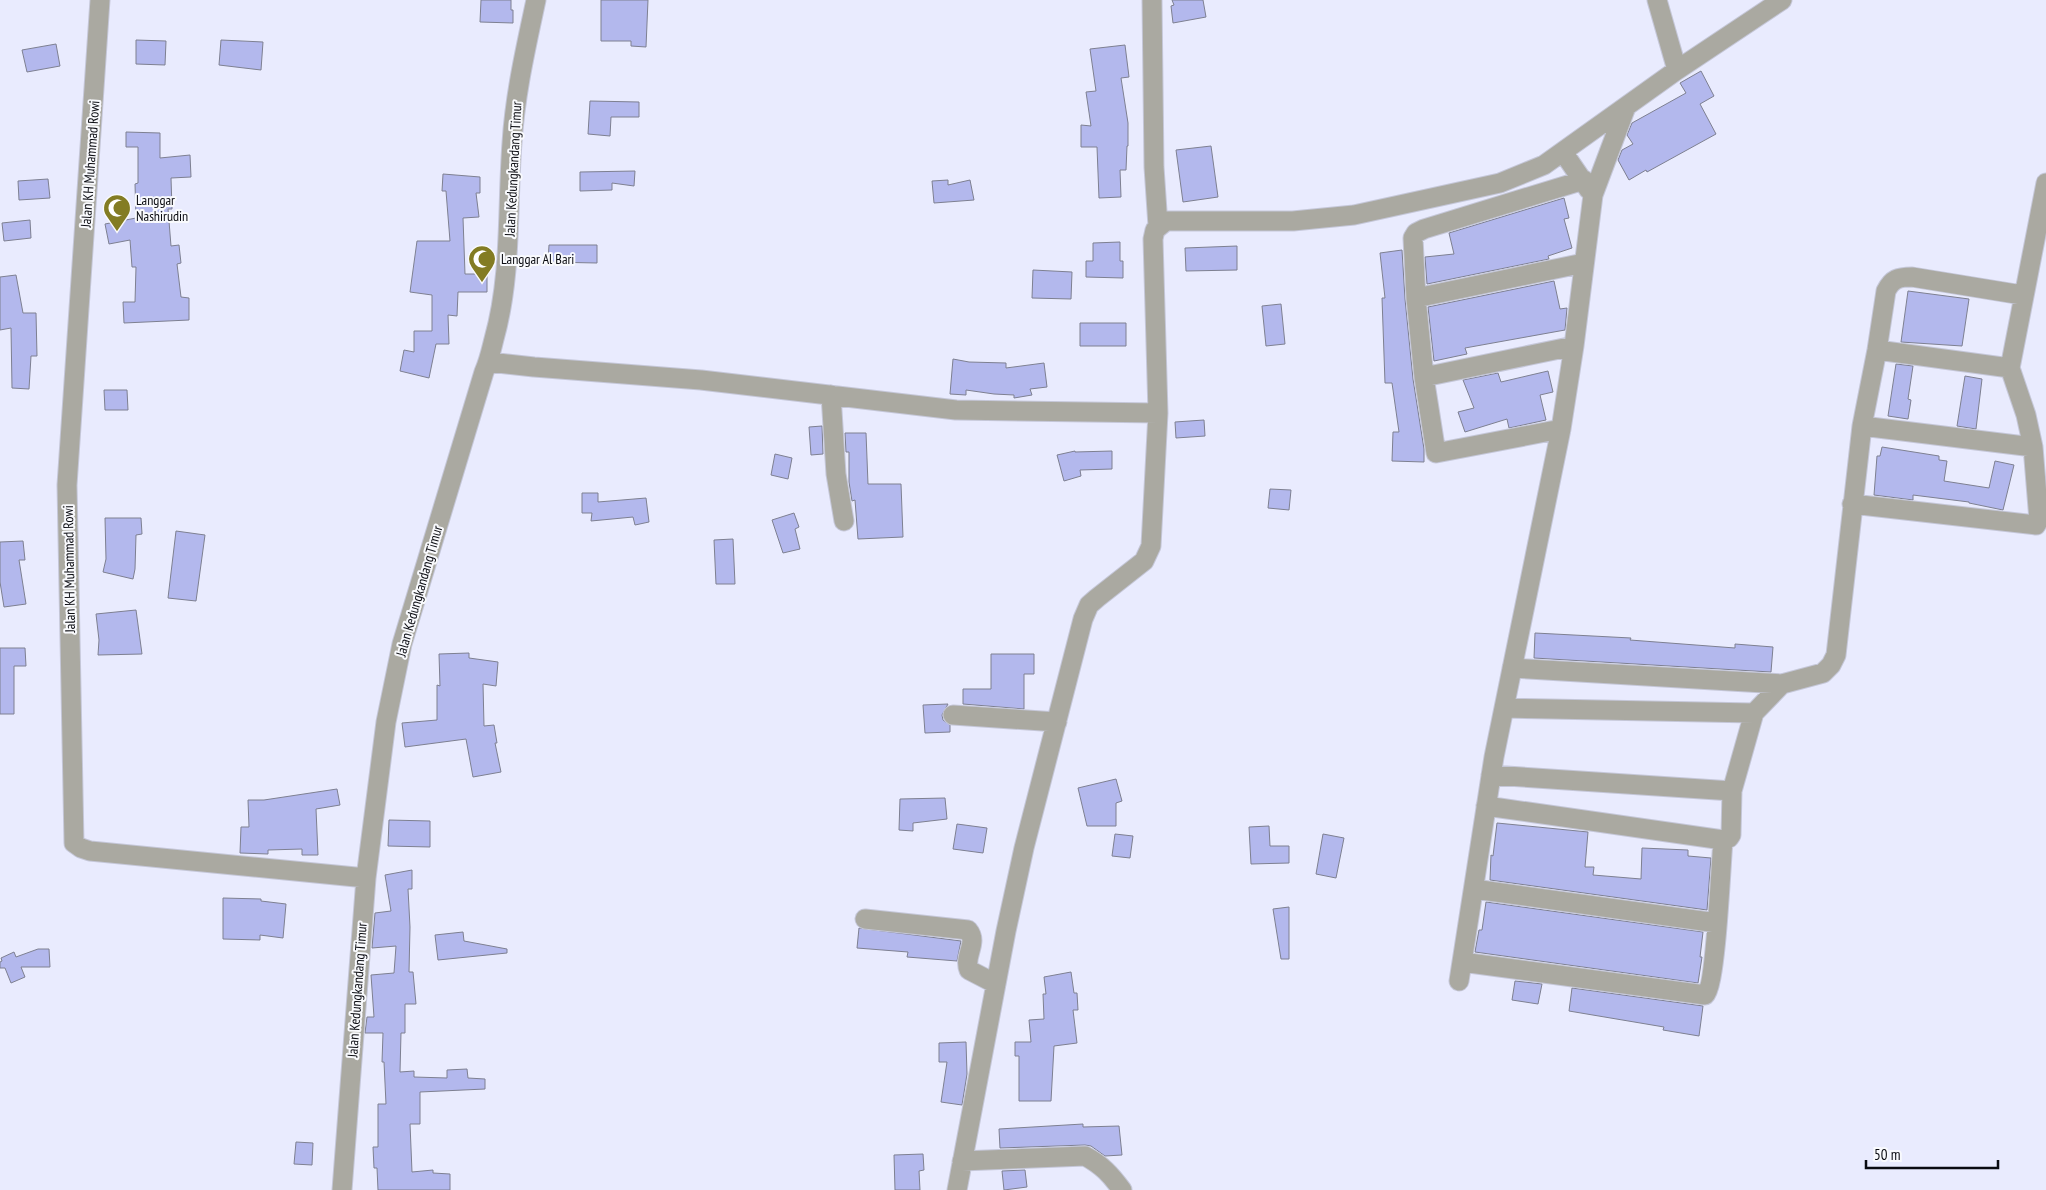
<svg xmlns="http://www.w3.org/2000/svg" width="2046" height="1190" viewBox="0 0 2046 1190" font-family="'PT Sans Narrow',sans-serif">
<rect width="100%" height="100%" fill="#e9ebfe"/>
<path fill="#b3b8ed" stroke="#7e8091" d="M 481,0 L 511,0 L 511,10 L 513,10 L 513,23 L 480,22 Z
M 601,0 L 648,0 L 646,47 L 631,46 L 631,41 L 601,41 Z
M 1172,0 L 1203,0 L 1206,17 L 1173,23 L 1171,6 L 1174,5 Z
M 136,40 L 166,41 L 165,65 L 136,64 Z
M 221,40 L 263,42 L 261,70 L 219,65 Z
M 56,44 L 60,66 L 27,72 L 22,50 Z
M 1125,45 L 1129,77 L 1121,78 L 1128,123 L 1128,146 L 1127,146 L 1126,170 L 1120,170 L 1121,197 L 1099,198 L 1097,147 L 1081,147 L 1081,125 L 1091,126 L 1086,92 L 1096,91 L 1090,49 Z
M 1701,71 L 1714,96 L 1700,104 L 1716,134 L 1647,172 L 1646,170 L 1629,180 L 1618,160 L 1622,150 L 1633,144 L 1627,135 L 1632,123 L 1686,93 L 1680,83 Z
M 590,101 L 639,102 L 639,117 L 611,117 L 610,136 L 588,134 Z
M 126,132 L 160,133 L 160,158 L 190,155 L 191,177 L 171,178 L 172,209 L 168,209 L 171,246 L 179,245 L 181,263 L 177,264 L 181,297 L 189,298 L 189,320 L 124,323 L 123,302 L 135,302 L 136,267 L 132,267 L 130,240 L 109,244 L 105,224 L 136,218 L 135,184 L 138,183 L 138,147 L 126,147 Z
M 1211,146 L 1218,197 L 1183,202 L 1176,150 Z
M 635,171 L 634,186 L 612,183 L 612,190 L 580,191 L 580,172 Z
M 443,174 L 480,177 L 480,193 L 476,193 L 479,217 L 463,218 L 465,274 L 487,274 L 487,292 L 458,292 L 457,316 L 448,315 L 449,344 L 436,344 L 429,378 L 400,371 L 404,350 L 414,352 L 414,331 L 432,331 L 432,295 L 410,292 L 417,241 L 450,241 L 446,191 L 442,191 Z
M 48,179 L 50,198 L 19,200 L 18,181 Z
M 948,180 L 948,185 L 970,180 L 974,200 L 934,203 L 932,181 Z
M 1564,198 L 1569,218 L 1564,219 L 1572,248 L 1548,256 L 1549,259 L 1427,284 L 1425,257 L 1454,254 L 1449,233 Z
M 30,220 L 31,238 L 4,241 L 2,223 Z
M 1120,242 L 1120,261 L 1123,261 L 1123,278 L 1086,277 L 1086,261 L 1093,261 L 1093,243 Z
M 549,245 L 597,245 L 597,263 L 548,262 Z
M 1237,246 L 1237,270 L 1186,271 L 1185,248 Z
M 1402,250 L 1405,299 L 1413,379 L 1424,449 L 1424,462 L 1392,461 L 1393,432 L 1399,432 L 1392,383 L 1385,383 L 1382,298 L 1385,298 L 1380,253 Z
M 1033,270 L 1072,272 L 1071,299 L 1032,298 Z
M 16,275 L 23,313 L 36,313 L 37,356 L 31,356 L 29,389 L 12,388 L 11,328 L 0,330 L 0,277 Z
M 1554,281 L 1560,309 L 1567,308 L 1565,330 L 1465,348 L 1467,354 L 1434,361 L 1428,307 Z
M 1908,291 L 1969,299 L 1962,346 L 1901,342 Z
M 1281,304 L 1285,344 L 1266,346 L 1262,306 Z
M 1080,323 L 1126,323 L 1126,346 L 1080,346 Z
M 953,359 L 969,362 L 1006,363 L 1006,368 L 1044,363 L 1047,387 L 1030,389 L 1032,395 L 1014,398 L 1014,395 L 994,394 L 966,390 L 966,395 L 950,394 Z
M 1896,364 L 1913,366 L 1908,399 L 1911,400 L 1908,419 L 1888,416 Z
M 1548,371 L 1553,392 L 1540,395 L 1546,420 L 1509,428 L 1507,419 L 1465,432 L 1458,412 L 1474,408 L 1463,380 L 1498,373 L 1501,382 Z
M 1965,376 L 1982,379 L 1976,429 L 1957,426 Z
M 104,390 L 127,390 L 128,410 L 105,410 Z
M 1204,420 L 1205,436 L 1176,438 L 1175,422 Z
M 822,426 L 823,454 L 811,455 L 809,427 Z
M 845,433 L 866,433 L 868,484 L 901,484 L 903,537 L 858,539 L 855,500 L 852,501 L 849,482 L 849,452 L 846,452 Z
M 1882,447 L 1939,456 L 1939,460 L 1947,461 L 1944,481 L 1989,488 L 1995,461 L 2014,465 L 2003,510 L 1969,503 L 1969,502 L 1913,495 L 1913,500 L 1874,495 L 1877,456 L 1880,456 Z
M 1075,451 L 1075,452 L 1112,451 L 1112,469 L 1080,470 L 1081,476 L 1064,481 L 1057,455 Z
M 775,454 L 792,458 L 788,479 L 771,475 Z
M 1270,489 L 1291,490 L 1289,510 L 1268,508 Z
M 582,493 L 598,493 L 598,502 L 646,498 L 649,522 L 635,525 L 633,517 L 591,521 L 592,513 L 582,513 Z
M 794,513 L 799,527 L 795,529 L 800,549 L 783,553 L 772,520 Z
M 105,518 L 141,518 L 142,534 L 136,535 L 135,569 L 133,579 L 103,572 L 106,559 Z
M 176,531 L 205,535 L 196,601 L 168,598 Z
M 733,539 L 735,584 L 716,584 L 714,540 Z
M 23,541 L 25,560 L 19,560 L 26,604 L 4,607 L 0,582 L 0,542 Z
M 136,610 L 142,654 L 98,655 L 99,640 L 96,614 Z
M 1535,633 L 1631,638 L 1630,640 L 1735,648 L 1735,644 L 1773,647 L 1771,672 L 1534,658 Z
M 0,648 L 25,648 L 26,666 L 14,666 L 14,714 L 0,714 Z
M 469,653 L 469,658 L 498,662 L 496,686 L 483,684 L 484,726 L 494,725 L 497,743 L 495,743 L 501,772 L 473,777 L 466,739 L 405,747 L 402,723 L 437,720 L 437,685 L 440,686 L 439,654 Z
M 991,654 L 1034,654 L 1034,674 L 1024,674 L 1024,709 L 963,704 L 963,689 L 991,689 Z
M 948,704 L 942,715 L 943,720 L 950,725 L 950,732 L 925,733 L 923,705 Z
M 1116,779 L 1122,801 L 1116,803 L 1116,826 L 1087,826 L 1078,788 Z
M 337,789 L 340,805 L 316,809 L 318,855 L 302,855 L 302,849 L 268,850 L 268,854 L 240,853 L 241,827 L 249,827 L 248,800 L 264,800 Z
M 945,798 L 947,819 L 913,823 L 913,831 L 899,830 L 900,799 Z
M 389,820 L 430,821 L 430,847 L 388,846 Z
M 1497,823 L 1588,832 L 1585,867 L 1594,867 L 1593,875 L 1641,879 L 1642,848 L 1688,850 L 1688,856 L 1711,858 L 1707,910 L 1490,880 L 1491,855 L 1493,856 Z
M 957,824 L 987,828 L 983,853 L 953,849 Z
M 1269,826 L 1270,846 L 1289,846 L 1289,863 L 1251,864 L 1249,827 Z
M 1115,834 L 1133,836 L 1130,858 L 1112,856 Z
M 1323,834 L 1344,838 L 1336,878 L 1316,874 Z
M 412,870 L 412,889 L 408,889 L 410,927 L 409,972 L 413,972 L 416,1004 L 405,1004 L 405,1033 L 401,1033 L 400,1072 L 414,1071 L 414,1077 L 447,1078 L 447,1070 L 467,1069 L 468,1078 L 485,1079 L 485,1089 L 420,1092 L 420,1124 L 410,1124 L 412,1172 L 433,1170 L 433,1173 L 450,1174 L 450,1190 L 378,1190 L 377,1168 L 374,1168 L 373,1147 L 378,1147 L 378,1104 L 386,1104 L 384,1062 L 382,1062 L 383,1033 L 365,1033 L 367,1017 L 374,1017 L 371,975 L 394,973 L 396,946 L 372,948 L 375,913 L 391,911 L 385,875 Z
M 223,898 L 261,899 L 261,901 L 286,904 L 283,938 L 260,935 L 260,940 L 223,939 Z
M 1486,902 L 1703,932 L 1700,957 L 1702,957 L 1698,983 L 1475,952 L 1479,930 L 1482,930 Z
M 1289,907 L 1289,959 L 1281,959 L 1273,909 Z
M 859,928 L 961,941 L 957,961 L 907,957 L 908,952 L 857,948 Z
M 463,932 L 464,941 L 507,949 L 507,953 L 438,960 L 435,935 Z
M 38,949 L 49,949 L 50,967 L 21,967 L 25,977 L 11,983 L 5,968 L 0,968 L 0,962 L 2,961 L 1,958 L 14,952 L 16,957 Z
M 1071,972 L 1074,993 L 1077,993 L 1078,1010 L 1073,1010 L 1077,1043 L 1054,1046 L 1051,1101 L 1019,1101 L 1019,1056 L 1015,1056 L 1015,1042 L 1031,1042 L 1029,1020 L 1044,1019 L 1043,994 L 1046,994 L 1044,977 Z
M 1515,981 L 1542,984 L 1538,1004 L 1512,1000 Z
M 1572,988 L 1703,1006 L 1699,1036 L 1663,1030 L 1664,1027 L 1569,1011 Z
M 966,1042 L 967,1074 L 962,1105 L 941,1102 L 947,1062 L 939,1062 L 939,1043 Z
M 1083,1124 L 1083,1127 L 1119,1126 L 1122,1155 L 1105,1156 L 1091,1146 L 1085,1145 L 1000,1148 L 999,1129 Z
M 296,1142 L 313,1143 L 312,1165 L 294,1164 Z
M 923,1154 L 924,1170 L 919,1171 L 920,1190 L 895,1190 L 894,1155 Z
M 1025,1170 L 1027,1187 L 1004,1190 L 1002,1171 Z"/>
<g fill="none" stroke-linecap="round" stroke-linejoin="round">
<g stroke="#c5c7d8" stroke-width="21">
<path id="minor" d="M 100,0 L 67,485 L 74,843 L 81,848 L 90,851 L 366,878
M 1152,0 L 1154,167 L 1158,226
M 1657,0 L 1677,70
M 1563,152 L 1589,190
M 1584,263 L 1416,298 L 1413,238 L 1416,233 L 1424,229 L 1584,180
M 1416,298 L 1424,377 L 1436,453 L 1561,429
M 1877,350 L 2010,368
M 489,362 L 534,367 L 701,380 L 956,410 L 1158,413
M 1424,377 L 1574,346
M 831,395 L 836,474 L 844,521
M 1862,426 L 2033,447 L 2026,415 L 2010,368 L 2046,183
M 1852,504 L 2036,525 L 2039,520 L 2033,447
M 1512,668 L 1782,684
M 1504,708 L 1754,713
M 953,715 L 1057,722
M 1491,775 L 1732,791
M 1723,840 L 1729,838 L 1731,835 L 1732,791 L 1754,713 L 1782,684 L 1823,673 L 1831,665 L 1836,655 L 1862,426 L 1877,350 L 1886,291 C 1892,279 1898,277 1912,277 L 2022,295
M 1474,889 L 1717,923
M 865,919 L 968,930 C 979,943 963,956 969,970 L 996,984
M 1462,962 L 1705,995 C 1716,986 1721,862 1723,840 L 1486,806
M 1459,981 L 1494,757 L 1561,429 L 1574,346 L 1593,195 L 1626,107
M 962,1161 L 1085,1156 C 1102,1165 1111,1175 1122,1190
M 342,1190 L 366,878 L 386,722 L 402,644 L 484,372 C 489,361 491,351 494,339 C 512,275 507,208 512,143 C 515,94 526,47 536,0
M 957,1190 L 1006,931 L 1024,848 L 1083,619 L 1089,605 L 1097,598 L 1144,561 L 1151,546 L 1158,413 L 1153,239 L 1155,230 L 1166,221 L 1293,221 L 1354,215 L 1500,183 L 1544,165 L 1677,70 L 1782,0"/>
</g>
<use href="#minor" stroke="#aaa9a1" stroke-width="19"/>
</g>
<defs>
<g id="mosque-pin" transform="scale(1.4375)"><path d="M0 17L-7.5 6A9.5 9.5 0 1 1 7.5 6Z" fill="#837c23" stroke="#f9fafd"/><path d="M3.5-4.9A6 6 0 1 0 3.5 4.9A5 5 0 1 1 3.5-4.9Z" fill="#fff"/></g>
</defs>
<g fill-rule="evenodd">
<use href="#mosque-pin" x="117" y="208"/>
<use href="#mosque-pin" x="482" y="259"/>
</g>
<g text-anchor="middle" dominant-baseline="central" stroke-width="4" stroke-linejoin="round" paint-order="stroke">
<g font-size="14" fill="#0a0b11" stroke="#f9fafd">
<text transform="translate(90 164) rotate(-86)">Jalan KH Muhammad Rowi</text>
<text transform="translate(513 169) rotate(-87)">Jalan Kedungkandang Timur</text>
<text transform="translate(69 569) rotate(-91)">Jalan KH Muhammad Rowi</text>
<text transform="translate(419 591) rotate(-74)">Jalan Kedungkandang Timur</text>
<text transform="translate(357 990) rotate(-86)">Jalan Kedungkandang Timur</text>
</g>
<g font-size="14" fill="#0a0b11" stroke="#f9fafd" text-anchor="start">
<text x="136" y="200">Langgar<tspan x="136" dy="16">Nashirudin</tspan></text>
<text x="501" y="259">Langgar Al Bari</text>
</g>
</g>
<path d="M1866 1160v8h132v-8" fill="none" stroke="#0a0b11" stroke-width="2.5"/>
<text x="1874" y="1160" font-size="15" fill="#0a0b11" stroke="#f9fafd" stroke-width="4" paint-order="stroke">50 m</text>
</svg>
